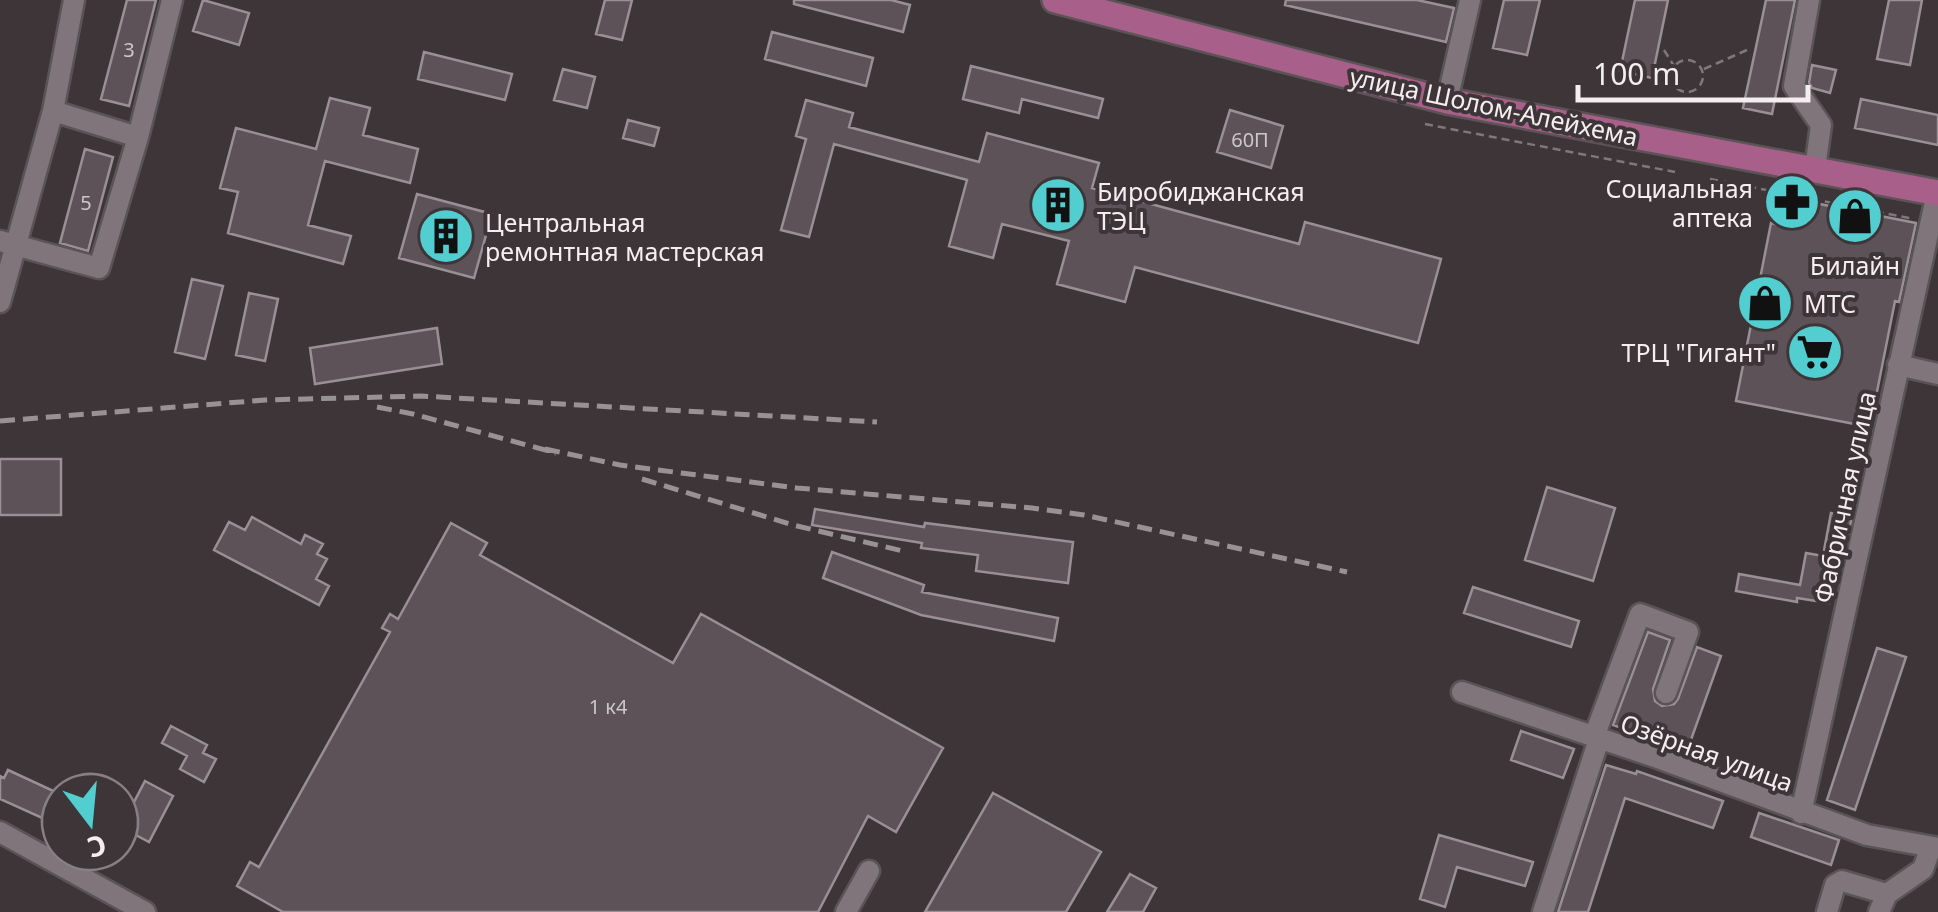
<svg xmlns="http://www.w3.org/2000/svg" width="1938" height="912" viewBox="0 0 1938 912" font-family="'Noto Sans',sans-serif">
<rect width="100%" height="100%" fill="#3e3539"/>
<path fill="#5c5257" stroke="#9a8f94" stroke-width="2.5" d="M 127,0 L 156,0 L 129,106 L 101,99 Z
M 203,0 L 249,13 L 239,45 L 193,31 Z
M 605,0 L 632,0 L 622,40 L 596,34 Z
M 794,0 L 891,0 L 910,5 L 903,32 L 794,4 Z
M 1286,0 L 1417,0 L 1454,8 L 1446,42 L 1285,5 Z
M 1504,0 L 1540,0 L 1527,55 L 1493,48 Z
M 1635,0 L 1668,0 L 1652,78 L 1620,71 Z
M 1766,0 L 1795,0 L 1772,114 L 1743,108 Z
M 1889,0 L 1922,0 L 1910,65 L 1877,59 Z
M 772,32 L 873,58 L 866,86 L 765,59 Z
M 424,52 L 512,74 L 505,100 L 418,79 Z
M 1812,65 L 1836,70 L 1830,93 L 1812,88 L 1809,83 Z
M 971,66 L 1103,99 L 1098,118 L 1022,99 L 1019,113 L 963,99 Z
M 563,69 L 595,77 L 587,108 L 554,100 Z
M 330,98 L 370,108 L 363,135 L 418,149 L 410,183 L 325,161 L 308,225 L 351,236 L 343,264 L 228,233 L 238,192 L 220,188 L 236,128 L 316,149 Z
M 1861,99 L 1938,115 L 1938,145 L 1855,128 Z
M 806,100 L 853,113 L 849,127 L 979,162 L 987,133 L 1099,163 L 1092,188 L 1299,244 L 1305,222 L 1441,259 L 1418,343 L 1135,267 L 1125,302 L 1057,284 L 1069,241 L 1002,224 L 993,258 L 949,246 L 967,180 L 834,144 L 809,237 L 781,230 L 806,139 L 796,136 Z
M 1230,110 L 1283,126 L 1271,168 L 1217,152 Z
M 628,120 L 659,128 L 654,146 L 623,138 Z
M 85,149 L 113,157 L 88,251 L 60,243 Z
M 417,194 L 492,214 L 474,278 L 399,258 Z
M 1784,197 L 1916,223 L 1899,302 L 1895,301 L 1870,427 L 1736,401 L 1771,223 L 1778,225 Z
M 192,279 L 223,286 L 205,359 L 175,352 Z
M 249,293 L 278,299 L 265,361 L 236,355 Z
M 437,328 L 442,364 L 315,384 L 310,348 Z
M 0,459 L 61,459 L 61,515 L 0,515 Z
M 1547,487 L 1615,508 L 1593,581 L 1525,560 Z
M 815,509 L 924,527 L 925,523 L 1073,542 L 1068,583 L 976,571 L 978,555 L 921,548 L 922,543 L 812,525 Z
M 1831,513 L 1852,517 L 1847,540 L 1841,539 L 1829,603 L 1797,598 L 1797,602 L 1736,591 L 1739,574 L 1800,585 L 1806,553 L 1823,556 Z
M 252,517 L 301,544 L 305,535 L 323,544 L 317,554 L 327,559 L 316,579 L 329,586 L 319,605 L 214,550 L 229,522 L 245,530 Z
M 451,523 L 487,543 L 480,555 L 673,663 L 701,614 L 943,748 L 896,832 L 868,816 L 818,912 L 283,912 L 237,886 L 250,862 L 259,867 L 390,632 L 382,628 L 390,614 L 398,619 Z
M 832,552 L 924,585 L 922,592 L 1058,618 L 1054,641 L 921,615 L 823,578 Z
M 1473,587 L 1579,621 L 1571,647 L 1464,613 Z
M 1648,632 L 1670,640 L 1653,689 L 1655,701 L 1662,706 L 1674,704 L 1678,699 L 1697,647 L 1721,656 L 1687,751 L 1613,725 Z
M 1877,648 L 1906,657 L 1855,810 L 1827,800 Z
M 171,726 L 207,745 L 203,753 L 216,759 L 204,782 L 180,769 L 187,756 L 162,743 Z
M 1521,731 L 1574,749 L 1563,778 L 1511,760 Z
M 1606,765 L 1636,774 L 1637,771 L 1723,801 L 1713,828 L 1625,798 L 1588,912 L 1558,912 Z
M 8,770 L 60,794 L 60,826 L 0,799 L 0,776 L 4,778 Z
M 145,781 L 173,796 L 149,842 L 121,827 Z
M 993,793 L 1101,852 L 1066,912 L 925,912 Z
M 1759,813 L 1839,840 L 1831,865 L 1751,837 Z
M 1439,835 L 1533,862 L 1525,886 L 1457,867 L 1445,907 L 1420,899 Z
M 1130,874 L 1156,888 L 1143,912 L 1107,912 Z"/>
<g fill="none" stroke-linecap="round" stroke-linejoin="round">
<g stroke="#5b5356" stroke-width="25">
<path id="minor" d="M 1809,0 L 1794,86 L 1821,125 L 1815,169
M 1447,101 L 1470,0
M 138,137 L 172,0
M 0,241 L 99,268 L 138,137 L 53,111
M 0,302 L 53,111 L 74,0
M 1898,365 L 1938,374
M 1462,692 L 1658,758 L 1867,835 L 1938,848
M 1594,737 L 1640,614 L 1688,632 L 1666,693
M 1801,813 L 1937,193
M 0,832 L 145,912
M 1887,894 L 1923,869 L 1931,847
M 846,912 L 869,871
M 1543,912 L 1599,739
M 1827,912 L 1835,885 L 1842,881 L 1887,894 L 1879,912"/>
</g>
<g stroke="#5b5356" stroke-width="30">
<path id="major" d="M 1055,0 L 1447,101 L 1938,193"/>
</g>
<path stroke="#7f787b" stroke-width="2.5" stroke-dasharray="8 5" stroke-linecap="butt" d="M 1664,50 L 1674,66
M1671 76a16 16 0 1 1 32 0a16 16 0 1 1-32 0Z
M 1704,69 L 1747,50
M 1425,124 L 1675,172
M 1710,179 L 1914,219"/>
<use href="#minor" stroke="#7f757a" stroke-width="20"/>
<use href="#major" stroke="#a85f89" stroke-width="25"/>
<path stroke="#999295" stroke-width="5" stroke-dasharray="15 8" stroke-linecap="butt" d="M 377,407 L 413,414 L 556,453
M 0,421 L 265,400 L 421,396 L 877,422
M 545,449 L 620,465 L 797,488 L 1032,508 L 1084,515 L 1347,572
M 642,479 L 793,525 L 907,552"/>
</g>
<defs>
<g id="pharmacy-disc" transform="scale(2.875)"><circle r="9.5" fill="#52cdd0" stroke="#3e3539"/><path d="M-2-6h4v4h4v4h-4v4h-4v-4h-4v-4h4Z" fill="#111"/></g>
<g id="building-disc" transform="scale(2.875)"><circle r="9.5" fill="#52cdd0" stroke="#3e3539"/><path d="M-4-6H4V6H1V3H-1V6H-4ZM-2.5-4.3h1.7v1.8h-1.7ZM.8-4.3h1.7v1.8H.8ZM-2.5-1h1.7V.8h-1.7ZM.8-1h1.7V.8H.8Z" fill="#111"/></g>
<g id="shop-disc" transform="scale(2.875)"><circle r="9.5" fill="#52cdd0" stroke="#3e3539"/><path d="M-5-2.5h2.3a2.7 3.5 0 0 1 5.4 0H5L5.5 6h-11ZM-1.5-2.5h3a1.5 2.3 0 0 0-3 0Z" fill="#111"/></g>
<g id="supermarket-disc" transform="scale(2.875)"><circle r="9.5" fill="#52cdd0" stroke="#3e3539"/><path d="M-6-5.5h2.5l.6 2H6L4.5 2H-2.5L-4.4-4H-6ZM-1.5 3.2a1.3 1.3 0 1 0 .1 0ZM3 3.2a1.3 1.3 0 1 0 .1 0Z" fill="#111"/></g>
</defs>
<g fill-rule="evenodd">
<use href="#pharmacy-disc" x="1792" y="202"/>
<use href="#building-disc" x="1058" y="205"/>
<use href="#shop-disc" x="1855" y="216"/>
<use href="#building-disc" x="446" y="236"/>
<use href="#shop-disc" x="1765" y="303"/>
<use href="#supermarket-disc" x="1815" y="352"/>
</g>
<g text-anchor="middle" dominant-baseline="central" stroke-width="8" stroke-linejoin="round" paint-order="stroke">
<g font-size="20" fill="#cec7ca">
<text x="129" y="49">3</text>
<text x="1250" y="139">60П</text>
<text x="86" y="202">5</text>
<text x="608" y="706">1 к4</text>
</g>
<g font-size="25" fill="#f4eef1" stroke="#3e3539">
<text transform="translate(1494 106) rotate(12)">улица Шолом-Алейхема</text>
<text transform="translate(1844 497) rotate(-78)">Фабричная улица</text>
<text transform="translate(1707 752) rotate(20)">Озёрная улица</text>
</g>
<g font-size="25" fill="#f4eef1" stroke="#3e3539" text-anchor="start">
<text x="1753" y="188" text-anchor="end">Социальная<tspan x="1753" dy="29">аптека</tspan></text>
<text x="1097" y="191">Биробиджанская<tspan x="1097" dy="29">ТЭЦ</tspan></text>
<text x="485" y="222">Центральная<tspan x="485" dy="29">ремонтная мастерская</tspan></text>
<text x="1855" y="265" text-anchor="middle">Билайн</text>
<text x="1804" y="303">МТС</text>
<text x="1776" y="352" text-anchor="end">ТРЦ "Гигант"</text>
</g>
</g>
<g transform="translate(90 822) rotate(164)"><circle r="48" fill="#3e3539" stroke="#877f83" stroke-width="2.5"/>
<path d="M0-8L18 38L0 25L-18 38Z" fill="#52cdd0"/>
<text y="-15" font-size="28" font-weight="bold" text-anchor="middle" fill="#f4eef1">С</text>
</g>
<path d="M1578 85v15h230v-15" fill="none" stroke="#f4eef1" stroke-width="5"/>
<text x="1593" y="85" font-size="30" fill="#f4eef1" stroke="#3e3539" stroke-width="8" paint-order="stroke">100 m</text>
</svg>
